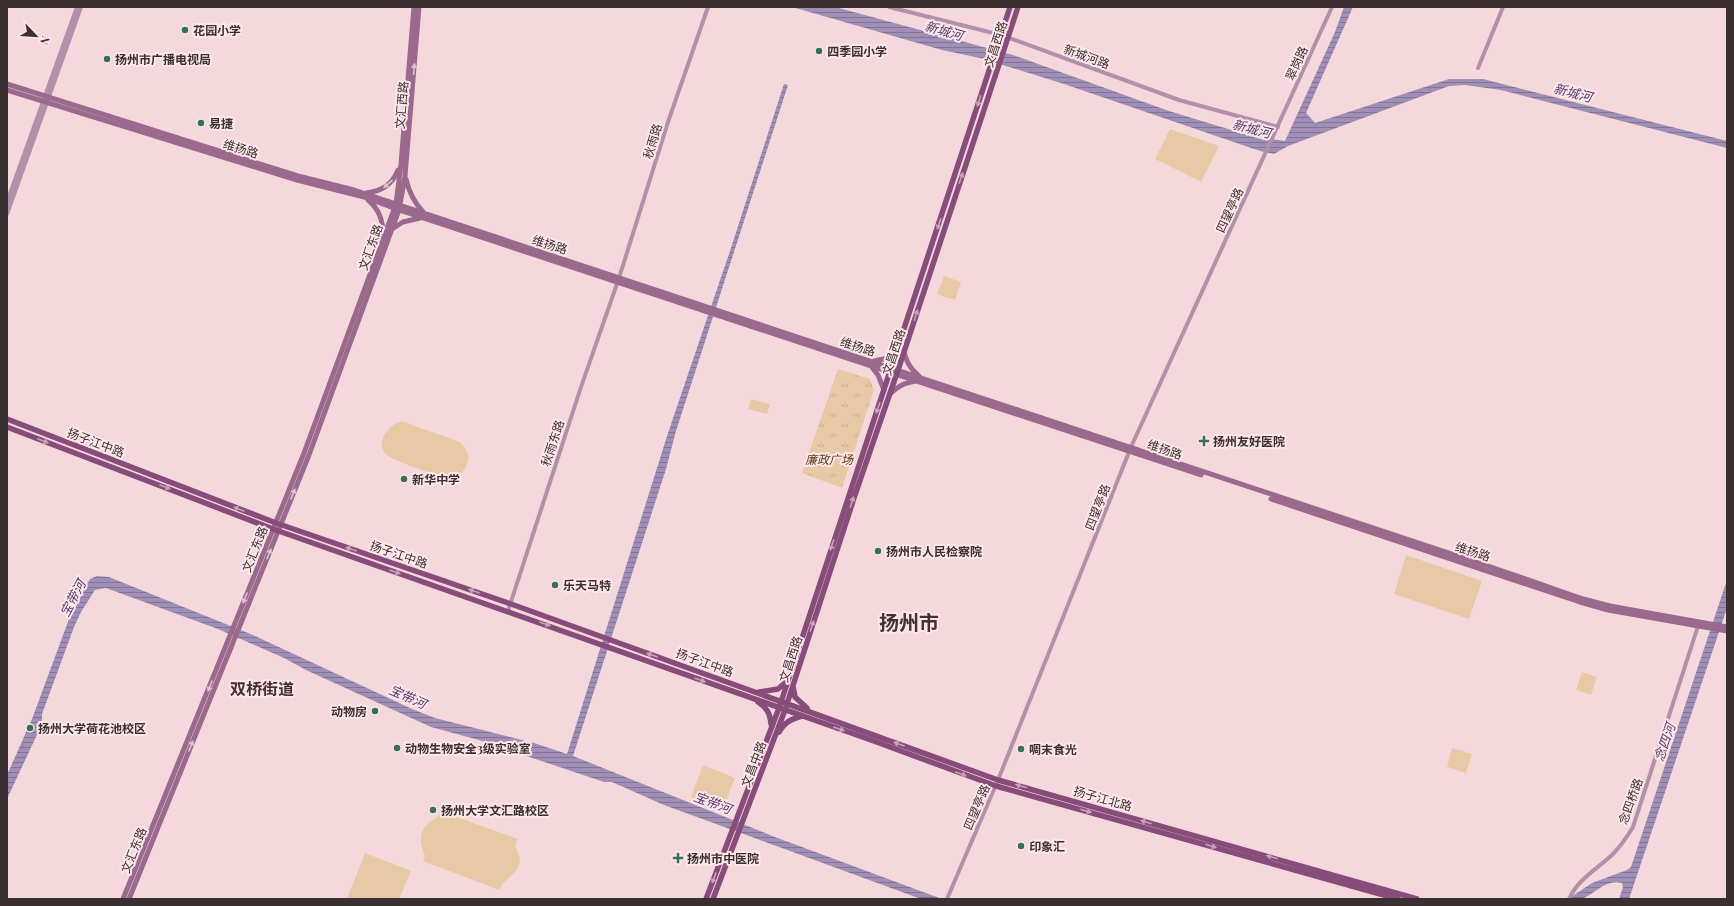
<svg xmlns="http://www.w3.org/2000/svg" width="1734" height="906" viewBox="0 0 1734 906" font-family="'Playfair Display','Noto Sans SC',serif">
<defs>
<pattern id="park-tufts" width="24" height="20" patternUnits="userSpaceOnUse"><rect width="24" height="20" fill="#e8c9a5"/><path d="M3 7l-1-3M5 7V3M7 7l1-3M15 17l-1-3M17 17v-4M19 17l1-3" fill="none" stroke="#c8ad8e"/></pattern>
<pattern id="water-rules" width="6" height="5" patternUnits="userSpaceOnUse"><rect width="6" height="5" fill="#9f8eb5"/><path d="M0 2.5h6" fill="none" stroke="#837494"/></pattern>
</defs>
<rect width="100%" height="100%" fill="#f5d8dc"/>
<path fill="#e8c9a5" d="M 1170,129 L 1219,146 L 1201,182 L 1155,159 Z
M 944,276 L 961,282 L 955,300 L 937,294 Z
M 751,399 L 770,404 L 767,414 L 748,409 Z
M 400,422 L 404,422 L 460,442 C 466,449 471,456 467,464 C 465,472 456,478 448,478 C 442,478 396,461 390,457 C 373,447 386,426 400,422 Z
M 1406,555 L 1482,581 L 1469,619 L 1394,594 Z
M 1582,672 L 1597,677 L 1591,695 L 1576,690 Z
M 1452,748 L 1472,754 L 1466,773 L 1447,767 Z
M 703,765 L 735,778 L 723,809 L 691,797 Z
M 440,811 L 518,839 L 515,846 C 530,872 505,875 499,890 L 423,861 L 425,856 C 420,844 417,831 430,822 C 436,818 438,818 440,811 Z
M 365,853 L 411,871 L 399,899 L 347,899 Z"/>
<path fill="url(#park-tufts)" d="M 838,369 L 870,379 L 874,390 L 842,488 L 802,473 Z"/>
<path fill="url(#water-rules)" d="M 792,7 L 835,7 L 1013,55 L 1169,111 L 1264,140 L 1265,138 L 1285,141 L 1335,32 L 1344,7 L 1353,7 L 1306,113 L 1315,123 L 1449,79 L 1483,79 L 1727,141 L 1727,148 L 1501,90 L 1465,85 L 1449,86 L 1288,146 L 1274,154 L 1260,151 L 1061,83 L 980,58 L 942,50 Z
M 784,84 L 788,85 L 676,431 L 666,469 L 573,756 L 775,837 L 942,899 L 921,899 L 664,805 L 612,782 L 604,782 L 479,740 L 431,727 L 306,670 L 284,658 L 218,629 L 106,588 L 95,590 L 81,612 L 74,627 L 42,714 L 42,724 L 7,799 L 7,775 L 32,719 L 69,619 L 90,579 L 97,576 L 109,577 L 253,635 L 412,709 L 435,718 L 534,743 L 567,754 L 668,433 L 730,251 Z
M 1727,580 L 1727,608 L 1629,899 L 1619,899 L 1623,887 L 1622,883 C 1606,879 1597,892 1584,898 C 1579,900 1573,899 1568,899 L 1592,883 L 1627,870 L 1631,867 Z"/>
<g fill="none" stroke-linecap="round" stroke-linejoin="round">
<path stroke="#b390a9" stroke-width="4" d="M 889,7 L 1001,35 L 1179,100 L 1278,127
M 1478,68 L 1503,7
M 7,202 L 77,7
M 7,214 L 81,7
M 508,611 L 580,390 L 619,278 L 668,122 L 708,7
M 947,899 L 998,780 L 1131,447 L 1332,7
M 1569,899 C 1578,879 1597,869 1612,855 C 1620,847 1627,837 1633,827 L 1699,623"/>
<path stroke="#9b698e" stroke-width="5" d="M 7,84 L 298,176 L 354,190 L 1488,566 L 1583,599 L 1610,606 L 1727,627
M 7,90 L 297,180 L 364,197 L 399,210 L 1201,475
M 406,179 C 409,193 414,202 423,212
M 366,193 C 382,191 392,185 398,170
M 368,200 C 380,210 382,220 384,235
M 392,229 L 403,222 L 420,218
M 904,352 C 907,363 910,368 919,376
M 874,361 L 888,358 L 897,349
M 871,366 L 878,375 L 884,390
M 890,394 C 898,386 904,383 916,381
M 1271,499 L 1580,602 L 1608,610 L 1727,631
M 123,899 L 304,453 L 396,204 L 401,164 L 414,7
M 129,899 L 309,455 L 399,210 L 405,176 L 419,7"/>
<path stroke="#884c7b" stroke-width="5.5" d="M 7,419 L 276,523 L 511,604 L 998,780 L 1417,899
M 7,427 L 273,529 L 871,740 L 996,786 L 1398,899
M 793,686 L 795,697 L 807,708
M 759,692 L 778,689 L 787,681
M 758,702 C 767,708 770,713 771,724
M 779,732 C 785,722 791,719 802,716
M 706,899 L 779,708 L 1010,7
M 713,899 L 785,710 L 855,495 L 898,370 L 1018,7"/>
</g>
<defs><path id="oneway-solid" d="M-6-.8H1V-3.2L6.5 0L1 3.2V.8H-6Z"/></defs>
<g fill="#e0c1ce">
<use href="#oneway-solid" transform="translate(414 69) rotate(-86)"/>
<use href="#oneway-solid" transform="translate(388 184) rotate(138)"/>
<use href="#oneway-solid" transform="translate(293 494) rotate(-69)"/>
<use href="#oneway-solid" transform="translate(269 554) rotate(-68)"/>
<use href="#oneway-solid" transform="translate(245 598) rotate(112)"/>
<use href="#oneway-solid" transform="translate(210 686) rotate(112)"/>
<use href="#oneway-solid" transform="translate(191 746) rotate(-68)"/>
</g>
<g fill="#c9a1b8">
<use href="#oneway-solid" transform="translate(979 101) rotate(108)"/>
<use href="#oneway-solid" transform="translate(961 178) rotate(-71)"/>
<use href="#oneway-solid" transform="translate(939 224) rotate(108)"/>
<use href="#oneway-solid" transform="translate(916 315) rotate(-72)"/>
<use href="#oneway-solid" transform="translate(878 408) rotate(109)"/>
<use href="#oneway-solid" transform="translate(43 441) rotate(21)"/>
<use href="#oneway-solid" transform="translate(165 487) rotate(21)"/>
<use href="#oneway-solid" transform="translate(852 502) rotate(-72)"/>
<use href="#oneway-solid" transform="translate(239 509) rotate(-159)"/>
<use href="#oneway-solid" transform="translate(832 545) rotate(108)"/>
<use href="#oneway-solid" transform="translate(351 549) rotate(-161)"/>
<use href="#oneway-solid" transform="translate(395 572) rotate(19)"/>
<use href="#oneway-solid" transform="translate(474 591) rotate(-161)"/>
<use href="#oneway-solid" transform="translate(545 624) rotate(19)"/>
<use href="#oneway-solid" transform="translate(812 626) rotate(-72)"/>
<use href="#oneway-solid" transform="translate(652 655) rotate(-161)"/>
<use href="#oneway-solid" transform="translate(700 680) rotate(20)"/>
<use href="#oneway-solid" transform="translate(839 729) rotate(19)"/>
<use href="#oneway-solid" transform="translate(899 744) rotate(-160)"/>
<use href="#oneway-solid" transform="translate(961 774) rotate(20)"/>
<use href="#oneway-solid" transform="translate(1021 786) rotate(-164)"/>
<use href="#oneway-solid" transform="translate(1086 811) rotate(16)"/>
<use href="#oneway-solid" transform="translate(1146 822) rotate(-164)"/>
<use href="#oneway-solid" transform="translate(1211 846) rotate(16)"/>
<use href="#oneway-solid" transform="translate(1272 857) rotate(-164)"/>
<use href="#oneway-solid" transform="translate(714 878) rotate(111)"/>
</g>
<g fill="#367059" stroke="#fee7ea" stroke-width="1.5">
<circle cx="185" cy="30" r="4"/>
<circle cx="819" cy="51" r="4"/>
<circle cx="107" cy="59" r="4"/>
<circle cx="201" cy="123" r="4"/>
<path d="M1202 435h4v4h4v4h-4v4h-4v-4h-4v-4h4z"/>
<circle cx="404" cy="479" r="4"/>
<circle cx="878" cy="551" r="4"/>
<circle cx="555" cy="585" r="4"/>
<circle cx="375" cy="711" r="4"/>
<circle cx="30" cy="728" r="4"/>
<circle cx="397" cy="748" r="4"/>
<circle cx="1021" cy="749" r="4"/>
<circle cx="433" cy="810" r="4"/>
<circle cx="1021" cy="846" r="4"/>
<path d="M676 852h4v4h4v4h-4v4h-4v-4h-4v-4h4z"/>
</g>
<g text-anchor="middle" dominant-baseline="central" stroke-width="4" stroke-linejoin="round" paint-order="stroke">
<g font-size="12" font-weight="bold" fill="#3a2f31" stroke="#fee7ea" text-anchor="start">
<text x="193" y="30">花园小学</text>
<text x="827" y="51">四季园小学</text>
<text x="115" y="59">扬州市广播电视局</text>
<text x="209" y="123">易捷</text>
<text x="1213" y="441">扬州友好医院</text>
<text x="412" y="479">新华中学</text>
<text x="886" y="551">扬州市人民检察院</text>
<text x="563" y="585">乐天马特</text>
<text x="367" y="711" text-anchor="end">动物房</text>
<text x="38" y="728">扬州大学荷花池校区</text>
<text x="405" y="748">动物生物安全3级实验室</text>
<text x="1029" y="749">啁末食光</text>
<text x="441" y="810">扬州大学文汇路校区</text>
<text x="1029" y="846">印象汇</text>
<text x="687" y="858">扬州市中医院</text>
</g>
<g font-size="12" fill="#3a2f31" stroke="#fee7ea">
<text transform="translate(995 44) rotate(-72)">文昌西路</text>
<text transform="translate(1087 56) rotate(20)">新城河路</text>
<text transform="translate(1296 63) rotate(-65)">翠岗路</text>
<text transform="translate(401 105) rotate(-85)">文汇西路</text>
<text transform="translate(652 141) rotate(-73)">秋雨路</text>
<text transform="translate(241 148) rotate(18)">维扬路</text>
<text transform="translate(1229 210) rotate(-65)">四望亭路</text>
<text transform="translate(550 244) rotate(18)">维扬路</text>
<text transform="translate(370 247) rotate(-70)">文汇东路</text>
<text transform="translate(858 346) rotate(18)">维扬路</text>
<text transform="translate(893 352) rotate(-72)">文昌西路</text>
<text transform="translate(96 442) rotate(21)">扬子江中路</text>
<text transform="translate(552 443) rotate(-72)">秋雨东路</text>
<text transform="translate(1165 449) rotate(19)">维扬路</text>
<text transform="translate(1097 507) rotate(-69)">四望亭路</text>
<text transform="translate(254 549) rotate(-68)">文汇东路</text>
<text transform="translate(1473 551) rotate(18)">维扬路</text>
<text transform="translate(399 554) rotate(19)">扬子江中路</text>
<text transform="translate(790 659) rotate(-72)">文昌西路</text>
<text transform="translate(705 662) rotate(20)">扬子江中路</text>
<text transform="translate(753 764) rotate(-69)">文昌中路</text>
<text transform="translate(1103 798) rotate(16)">扬子江北路</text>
<text transform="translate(1630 801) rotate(-70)">念四桥路</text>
<text transform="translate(976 807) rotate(-67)">四望亭路</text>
<text transform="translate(133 850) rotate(-68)">文汇东路</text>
</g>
<g font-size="12" font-style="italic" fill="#5a3b0e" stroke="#fee7ea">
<text x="829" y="459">廉政广场</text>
</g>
<g font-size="13" font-style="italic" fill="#543b70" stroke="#fee7ea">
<text transform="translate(944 30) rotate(16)">新城河</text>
<text transform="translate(1573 92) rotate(14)">新城河</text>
<text transform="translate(1252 128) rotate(14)">新城河</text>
<text transform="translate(72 598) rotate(-62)">宝带河</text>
<text transform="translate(408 696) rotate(24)">宝带河</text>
<text transform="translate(1664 742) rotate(-71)">念四河</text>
<text transform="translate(713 802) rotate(21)">宝带河</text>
</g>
<g font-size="16" font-weight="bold" fill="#463034" stroke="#fee7ea">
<text x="262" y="688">双桥街道</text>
</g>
<g font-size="20" font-weight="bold" fill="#463034" stroke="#fee7ea">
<text x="909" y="621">扬州市</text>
</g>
</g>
<rect width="1734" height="906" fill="none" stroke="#3a2f31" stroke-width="16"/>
<g transform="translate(36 36) rotate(115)" stroke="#fee7ea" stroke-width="3" paint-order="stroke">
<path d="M0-3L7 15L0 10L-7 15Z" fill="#3a2f31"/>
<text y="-6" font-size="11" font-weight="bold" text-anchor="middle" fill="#3a2f31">N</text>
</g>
</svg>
